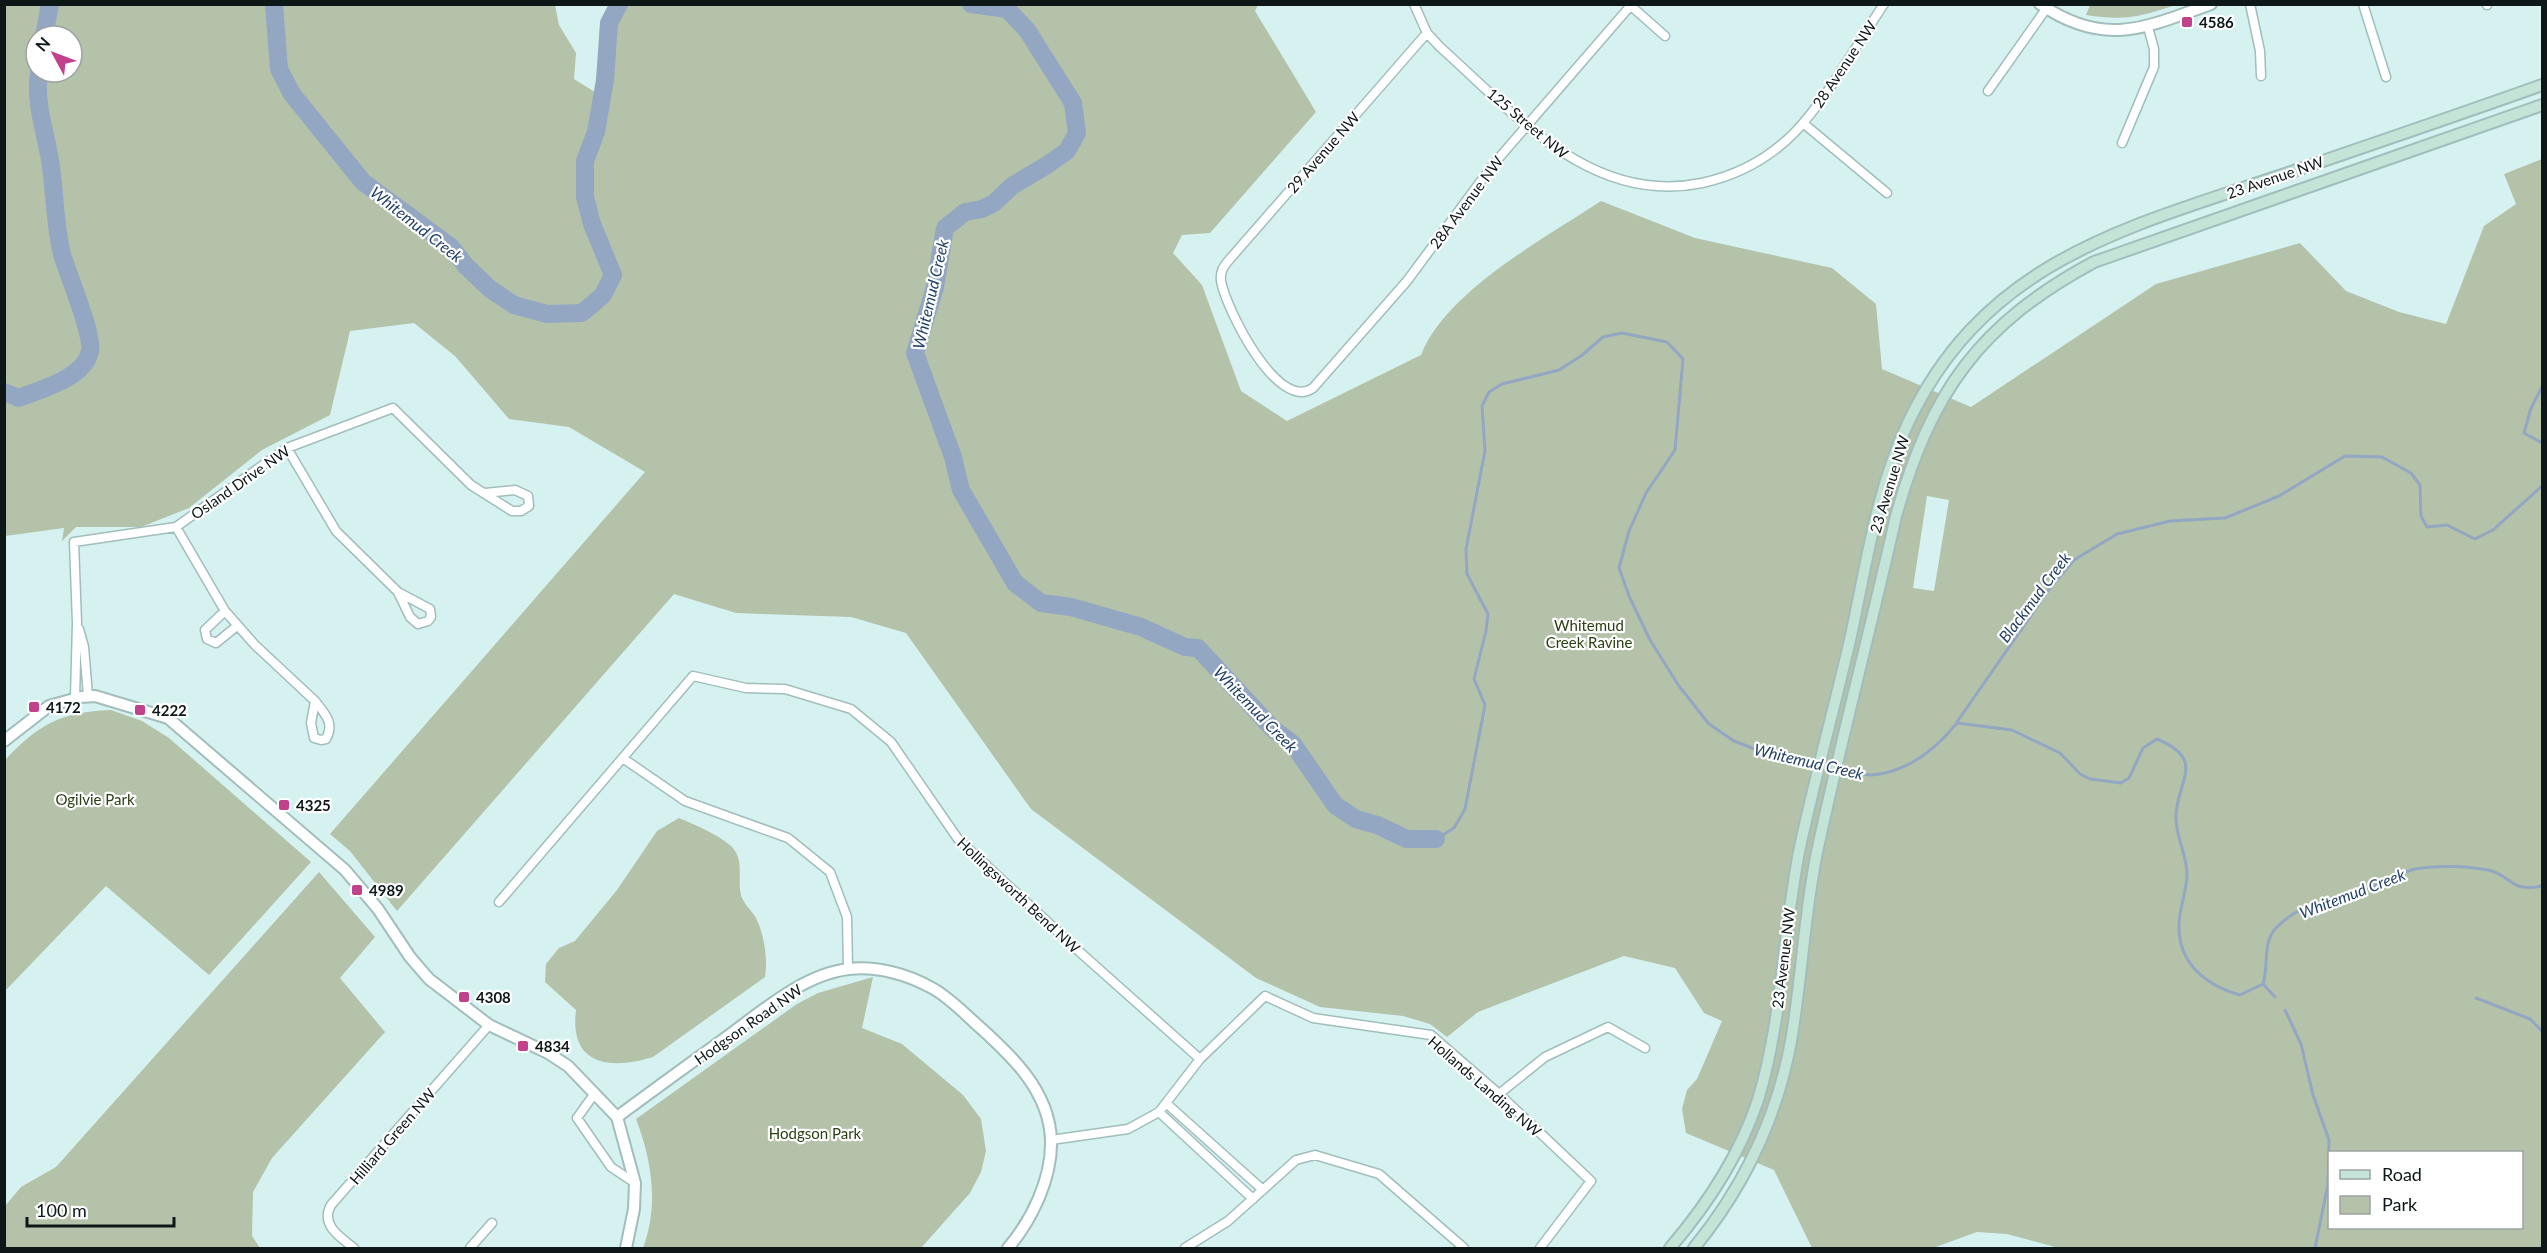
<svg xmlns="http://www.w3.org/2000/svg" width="2547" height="1253" viewBox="0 0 2547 1253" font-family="Lato,sans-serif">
<rect width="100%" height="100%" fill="#d5f2f1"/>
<path fill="#b4c2a9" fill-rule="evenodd" d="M 4,5 L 555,5 L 559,25 L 576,53 L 574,79 L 601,96 L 609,23 L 619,5 L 1258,5 L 1255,11 L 1316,112 L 1210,233 L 1182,235 L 1173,253 L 1202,285 L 1241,391 L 1287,421 L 1421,355 C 1447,290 1544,239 1601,201 L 1695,238 L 1832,268 L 1876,304 L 1882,369 L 1971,407 L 2156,284 L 2300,243 L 2346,291 L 2399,312 L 2446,324 L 2484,226 L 2516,204 L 2504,174 L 2542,159 L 2542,1248 L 2059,1248 L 2007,1234 L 1977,1232 L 1933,1248 L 1812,1248 L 1774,1170 L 1686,1133 L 1682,1109 L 1687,1090 L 1697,1079 L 1722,1021 L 1704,1013 L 1675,968 L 1624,956 L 1478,1012 L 1447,1037 L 1430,1024 L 1403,1016 L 1320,1007 L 1256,978 L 1031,809 L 906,633 L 851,617 L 736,613 L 674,594 L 397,911 L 350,851 L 330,834 L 645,472 L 569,427 L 509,419 L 455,356 L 414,323 L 350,331 L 330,415 L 262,450 L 189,508 L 141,527 L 76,527 L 62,541 L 64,528 L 5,536 ZM 36,36 L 72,36 L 72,72 L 36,72 ZM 1927,496 L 1949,500 L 1934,591 L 1913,588 ZM 2330,1152 L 2522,1152 L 2522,1228 L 2330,1228 Z
M 2090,5 L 2090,4 L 2175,5 C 2140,17 2124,21 2086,15 Z
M 111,710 L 142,721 L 169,738 L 311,862 L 209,975 L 106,886 L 5,991 L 5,760 C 39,724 61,712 111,710 Z
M 679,818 C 696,825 717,834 731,846 C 745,859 737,879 741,895 C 743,903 752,911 756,918 C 764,934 768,959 765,977 L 653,1057 C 610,1070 569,1066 576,1010 L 545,982 L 546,964 L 559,948 L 575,941 L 617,890 L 657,831 Z
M 319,872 L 375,937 L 340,978 L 385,1032 L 272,1158 L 253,1192 L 252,1236 L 260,1248 L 5,1248 L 5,1206 L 21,1187 L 56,1167 Z
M 873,977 L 862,1028 L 902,1044 L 963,1095 L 981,1119 L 986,1151 L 981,1172 L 970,1193 L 921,1248 L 643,1248 C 659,1205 652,1161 636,1119 L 797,1004 L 818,993 Z"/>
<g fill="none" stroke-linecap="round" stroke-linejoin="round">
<path stroke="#93a7c3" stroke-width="3" d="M 2542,387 L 2531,408 L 2524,433 L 2542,443
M 1957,722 L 2050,588 L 2074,560 L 2117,534 L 2170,521 L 2225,518 L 2279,496 L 2345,456 L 2382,457 L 2411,473 L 2420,485 L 2421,516 L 2427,527 L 2447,525 L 2475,539 L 2493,530 L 2542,486
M 1840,766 C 1850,768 1863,776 1872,775 C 1908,772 1935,750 1957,723 L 2012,730 L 2060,753 L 2080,774 L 2090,779 L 2121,783 L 2129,778 L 2143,748 L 2157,739 C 2207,760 2177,780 2176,816 C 2175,836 2187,854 2187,874 C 2187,891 2179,908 2179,925 C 2178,963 2205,985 2240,995 L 2263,984 C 2269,966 2262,943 2276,928 C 2299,903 2337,898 2368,888 C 2384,883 2398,873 2415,869 C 2436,865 2466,866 2488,870 C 2512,875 2509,893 2542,886
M 1436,839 L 1454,828 L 1465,809 L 1485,705 L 1474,679 L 1486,631 L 1488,614 L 1467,574 L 1466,549 L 1485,451 L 1482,406 L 1489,392 L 1502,384 L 1559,370 L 1581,356 L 1603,337 L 1622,333 L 1667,342 L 1683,359 L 1675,450 L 1646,493 L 1629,531 L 1619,568 L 1629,596 L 1650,640 L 1679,686 L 1709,724 L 1734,741 L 1770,755 L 1816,762
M 2263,984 L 2275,997
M 2476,998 L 2530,1019 L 2542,1031
M 2285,1010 L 2301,1044 L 2313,1095 L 2329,1140 L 2328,1184 L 2315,1248
M 2541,1248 L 2542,1246"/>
<path stroke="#93a7c3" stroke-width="18" d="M 274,4 L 279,69 L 292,94 L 363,182 L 451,247 L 466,266 L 490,289 L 514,305 L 547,314 L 582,313 L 603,295 L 613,275 L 592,224 L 585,197 L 585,161 L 596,132 L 605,80 L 609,23 L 619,4
M 971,4 L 1007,9 L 1027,30 L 1073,103 L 1077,133 L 1067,151 L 1047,165 L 1012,186 L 994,203 L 982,209 L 965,212 L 945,228 L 935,287 L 915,353 L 953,457 L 961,490 L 1015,583 L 1041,603 L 1071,607 L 1141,627 L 1185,647 L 1198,648 L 1273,729 L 1293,744 L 1335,805 L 1356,819 L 1377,825 L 1407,839 L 1436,839
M 44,36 L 50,4
M 4,392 L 19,398 C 41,389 85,378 90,351 C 93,332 68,276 62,254 C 55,226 55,196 51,167 C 47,135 34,105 39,72"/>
<g stroke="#a1bdbc" stroke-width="11">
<path id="minor" d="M 1414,4 L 1427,33 L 1440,47 C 1514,113 1591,206 1702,183 C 1739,175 1770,158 1796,131 C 1828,97 1857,44 1884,4
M 2250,4 L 2260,51 L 2261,76
M 2363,4 L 2386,77
M 2487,4 L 2487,5
M 1631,6 L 1665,36
M 1427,33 L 1229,260 C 1223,267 1220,272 1221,281 C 1226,309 1278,413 1313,388 L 1407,281 L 1492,166 L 1632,4
M 1988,91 L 2046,9
M 1803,123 L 1887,193
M 2122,143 L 2154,67 L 2154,49 L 2148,27
M 287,448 L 336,531 L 398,592 L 410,617 L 418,624 L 428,621 L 431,617 L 430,609 L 398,592
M 176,527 L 225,611 L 255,645 L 315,701 C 325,714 335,723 326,739 L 321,740 L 314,738 L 311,723 L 315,701
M 225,611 L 205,630 L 207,639 L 216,643 L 237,626
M 79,629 L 84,647 L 88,696
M 75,698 L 77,623 L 74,542 L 176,527 L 287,448 L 393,408 L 471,485 L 512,511 L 521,511 L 529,506 L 528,496 L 515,490 L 485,493
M 624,759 L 685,801 L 788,838 L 830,872 L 847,917 L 848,969
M 499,902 L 693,676 L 746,688 L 785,689 L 851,709 L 891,742 L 958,839 L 1082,954 L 1200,1059
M 595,1093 L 577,1118 L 611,1167 L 635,1183
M 1499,1094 L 1545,1057 L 1608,1027 L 1645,1048
M 1166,1103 L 1263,1190
M 1159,1112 L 1253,1199
M 1051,1140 L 1128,1129 L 1159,1112 L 1200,1059 L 1265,996 L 1313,1018 L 1431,1035 L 1499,1094 L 1591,1181 L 1540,1248
M 354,1248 C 340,1237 320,1225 331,1205 L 489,1025
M 470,1248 L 492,1223
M 1185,1248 L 1228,1221 L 1296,1160 L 1315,1155 L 1379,1174 L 1464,1248"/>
</g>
<g stroke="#a1bdbc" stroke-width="14">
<path id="tertiary" d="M 2040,4 C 2104,48 2145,28 2211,4
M 4,741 L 49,706 L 81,697 L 95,696 L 168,718 L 345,870 L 378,909 L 410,957 L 429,979 L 489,1025 L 548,1053 L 568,1066 L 617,1117 L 635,1183 L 634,1209 L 626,1248
M 617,1117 C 652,1091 688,1065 724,1039 C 760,1013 803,974 849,969 C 877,966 907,974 932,988 C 947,996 961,1010 974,1022 C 1009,1053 1050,1090 1051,1141 C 1052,1178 1032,1220 1008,1248"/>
</g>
<g stroke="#a1bdbc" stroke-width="14">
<path id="secondary" d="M 1670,1248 C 1707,1205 1740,1154 1758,1100 C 1783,1018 1783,930 1800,847 C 1815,778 1834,709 1850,640 C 1866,568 1876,490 1908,423 C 1985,261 2125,228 2279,176 C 2367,146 2455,116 2542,85
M 1694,1248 C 1743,1188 1777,1118 1791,1041 C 1802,978 1804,915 1817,852 C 1841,740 1871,628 1896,516 C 1931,392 1979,324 2094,262 L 2542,105"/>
</g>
<use href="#minor" stroke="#fff" stroke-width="8"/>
<use href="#tertiary" stroke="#fff" stroke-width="10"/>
<use href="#secondary" stroke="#c4e4d7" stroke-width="10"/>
</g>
<g fill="#c2418b" stroke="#fff" stroke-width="2">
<rect x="2181" y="16" width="12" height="12" rx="3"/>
<rect x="28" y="701" width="12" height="12" rx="3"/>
<rect x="134" y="704" width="12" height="12" rx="3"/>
<rect x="278" y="799" width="12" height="12" rx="3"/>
<rect x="351" y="884" width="12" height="12" rx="3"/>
<rect x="458" y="991" width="12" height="12" rx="3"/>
<rect x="517" y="1040" width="12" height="12" rx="3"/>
</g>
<g text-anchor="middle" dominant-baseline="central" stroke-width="4.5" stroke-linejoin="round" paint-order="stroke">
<g font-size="15" font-weight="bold" fill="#0d1717" stroke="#fff" text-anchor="start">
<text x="2199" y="22">4586</text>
<text x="46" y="707">4172</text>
<text x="152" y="710">4222</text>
<text x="296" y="805">4325</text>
<text x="369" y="890">4989</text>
<text x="476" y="997">4308</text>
<text x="535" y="1046">4834</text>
</g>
<g font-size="15" fill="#0d1717" stroke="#fff">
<text transform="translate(1844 64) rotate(-56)">28 Avenue NW</text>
<text transform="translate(1528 123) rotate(40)">125 Street NW</text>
<text transform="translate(1323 152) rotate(-49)">29 Avenue NW</text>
<text transform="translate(2275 177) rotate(-19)">23 Avenue NW</text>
<text transform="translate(1466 202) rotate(-53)">28A Avenue NW</text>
<text transform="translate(240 482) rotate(-35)">Osland Drive NW</text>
<text transform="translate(1889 484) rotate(-73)">23 Avenue NW</text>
<text transform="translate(1019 895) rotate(43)">Hollingsworth Bend NW</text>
<text transform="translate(1783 958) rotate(-83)">23 Avenue NW</text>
<text transform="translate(748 1024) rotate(-35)">Hodgson Road NW</text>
<text transform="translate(1485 1086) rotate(41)">Hollands Landing NW</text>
<text transform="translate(392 1136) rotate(-49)">Hilliard Green NW</text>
</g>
<g font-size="15" fill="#294012" stroke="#fff">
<text x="1589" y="625">Whitemud<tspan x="1589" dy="17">Creek Ravine</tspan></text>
<text x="95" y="799">Ogilvie Park</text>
<text x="815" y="1133">Hodgson Park</text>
</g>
<g font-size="16" font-style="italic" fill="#234167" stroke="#fff">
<text transform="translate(417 224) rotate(38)">Whitemud Creek</text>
<text transform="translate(930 294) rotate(-77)">Whitemud Creek</text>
<text transform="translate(2034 597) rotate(-53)">Blackmud Creek</text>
<text transform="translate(1256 709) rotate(46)">Whitemud Creek</text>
<text transform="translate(1809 761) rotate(13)">Whitemud Creek</text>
<text transform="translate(2352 893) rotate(-21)">Whitemud Creek</text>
</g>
</g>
<rect width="2547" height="1253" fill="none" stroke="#0d1717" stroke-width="12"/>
<rect x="2328" y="1151" width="195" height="78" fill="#ffffff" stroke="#9ea2a2" stroke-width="1.5"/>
<rect x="2340" y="1170" width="30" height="9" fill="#c4e4d7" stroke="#9ea2a2" stroke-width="1.5"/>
<text x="2382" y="1181" font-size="18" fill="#0d1717">Road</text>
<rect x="2340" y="1196" width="30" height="18" fill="#b4c2a9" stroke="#9ea2a2" stroke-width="1.5"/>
<text x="2382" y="1211" font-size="18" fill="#0d1717">Park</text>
<g transform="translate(54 54) rotate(311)"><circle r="28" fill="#ffffff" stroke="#9ea2a2" stroke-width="1.5"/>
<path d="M0-4.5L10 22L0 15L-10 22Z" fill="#c2418b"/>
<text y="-9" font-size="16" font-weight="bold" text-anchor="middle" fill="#0d1717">N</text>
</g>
<path d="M27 1217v9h147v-9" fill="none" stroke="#0d1717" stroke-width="3"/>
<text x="36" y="1217" font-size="18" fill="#0d1717" stroke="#ffffff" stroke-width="4.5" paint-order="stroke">100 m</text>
</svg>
